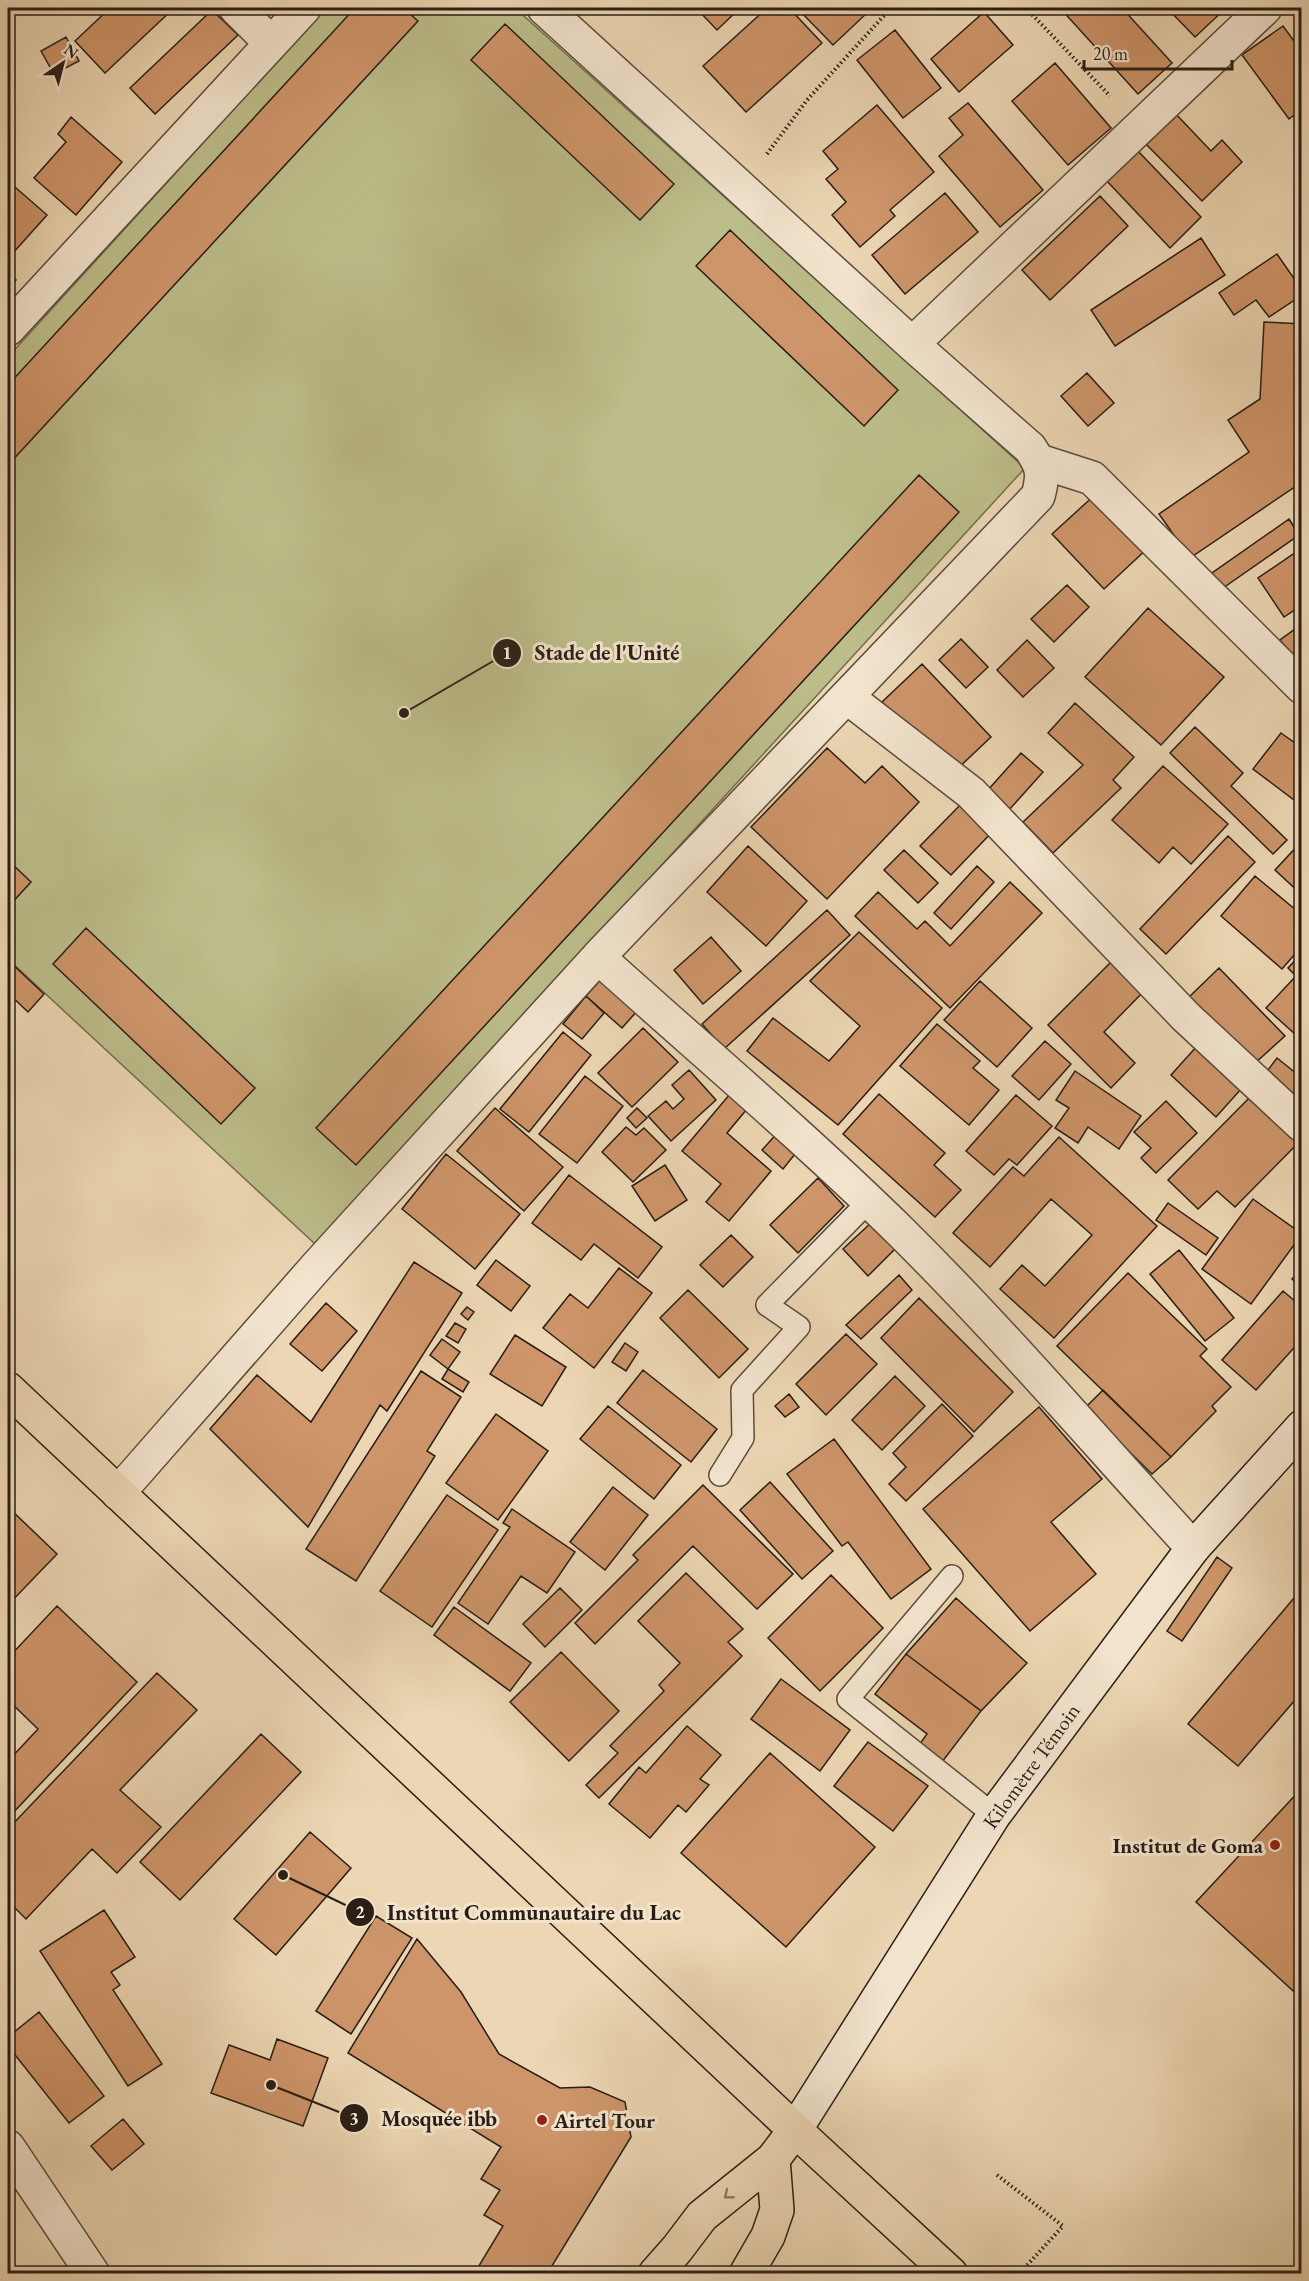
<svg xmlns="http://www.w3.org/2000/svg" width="1309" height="2281" viewBox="0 0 1309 2281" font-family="'EB Garamond',serif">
<rect width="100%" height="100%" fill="#ecd6b3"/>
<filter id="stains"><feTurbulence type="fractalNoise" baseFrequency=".00333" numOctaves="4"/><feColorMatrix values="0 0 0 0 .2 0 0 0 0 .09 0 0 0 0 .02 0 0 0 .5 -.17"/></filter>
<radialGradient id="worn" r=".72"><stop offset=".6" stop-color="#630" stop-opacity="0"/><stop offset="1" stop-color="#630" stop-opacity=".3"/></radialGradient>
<path fill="#bcbd8a" stroke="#726e50" stroke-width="1.5" d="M 326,8 L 515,8 L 1025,468 L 315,1244 L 8,959 L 8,357 Z"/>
<path fill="#ce956a" stroke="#291e16" stroke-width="1.5" d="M 76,8 L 88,8 L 82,14 Z
M 110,8 L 174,8 L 105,73 L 75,41 Z
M 355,8 L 403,8 L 418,21 L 8,465 L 8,385 Z
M 613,8 L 625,8 L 620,14 Z
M 696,8 L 740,8 L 717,30 Z
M 767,8 L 789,8 L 822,43 L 746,112 L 703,66 Z
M 797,8 L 866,8 L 869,11 L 833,45 Z
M 1060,8 L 1122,8 L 1172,63 L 1138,94 Z
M 1167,8 L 1226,8 L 1195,37 Z
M 212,10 L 238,35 L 155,114 L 130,88 Z
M 984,12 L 1013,45 L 959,92 L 931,59 Z
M 505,24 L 674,184 L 640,220 L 471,60 Z
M 1283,26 L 1302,52 L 1302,109 L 1289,119 L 1242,55 Z
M 895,30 L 941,88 L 903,118 L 857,60 Z
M 66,37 L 79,61 L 54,74 L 41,51 Z
M 1055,63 L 1111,128 L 1068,165 L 1012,101 Z
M 968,103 L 1043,190 L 1000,227 L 939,156 L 963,135 L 949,118 Z
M 877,105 L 934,172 L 890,210 L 895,216 L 860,247 L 832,215 L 846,202 L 826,179 L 838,169 L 823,151 Z
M 1174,112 L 1211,151 L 1222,140 L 1242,162 L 1202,201 L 1143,141 Z
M 71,117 L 122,162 L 76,215 L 34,178 L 66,142 L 58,134 Z
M 1138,151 L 1201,217 L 1170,248 L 1106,180 Z
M 8,181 L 47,215 L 13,253 L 8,249 Z
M 945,193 L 978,232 L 905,294 L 872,255 Z
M 1100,196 L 1128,226 L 1050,300 L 1022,270 Z
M 730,230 L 898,390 L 864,426 L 696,266 Z
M 1201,238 L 1225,275 L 1115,346 L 1091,310 Z
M 1277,254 L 1302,290 L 1302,295 L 1269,317 L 1256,300 L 1234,315 L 1219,293 Z
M 8,274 L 16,280 L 8,291 Z
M 1264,322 L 1302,324 L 1302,482 L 1190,558 L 1159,514 L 1249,452 L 1228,420 L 1260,399 Z
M 1087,373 L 1114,403 L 1088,426 L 1061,396 Z
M 919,475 L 959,512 L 356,1165 L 316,1128 Z
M 1098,492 L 1149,547 L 1104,589 L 1052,534 Z
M 1289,519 L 1299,535 L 1223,588 L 1212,573 Z
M 1302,548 L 1302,605 L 1284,617 L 1258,578 Z
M 1067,585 L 1089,607 L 1054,642 L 1031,619 Z
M 1148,608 L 1224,677 L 1161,745 L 1085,677 Z
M 1302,624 L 1302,667 L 1280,640 Z
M 961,639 L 988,667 L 966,688 L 939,660 Z
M 1027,640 L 1054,668 L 1023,697 L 997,670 Z
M 922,664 L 991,737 L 952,774 L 882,702 Z
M 1075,703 L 1134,757 L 1113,780 L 1121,788 L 1053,853 L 1023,822 L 1083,765 L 1048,733 Z
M 1195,727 L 1243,773 L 1231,786 L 1287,840 L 1273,854 L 1170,753 Z
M 1281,733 L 1302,748 L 1302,806 L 1253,769 Z
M 827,748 L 865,783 L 882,766 L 919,802 L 827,899 L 751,827 Z
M 1021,753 L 1043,772 L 1008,811 L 987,791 Z
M 1163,766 L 1228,824 L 1191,864 L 1173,847 L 1159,863 L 1112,820 Z
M 965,800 L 995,829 L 951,875 L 920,846 Z
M 1228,836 L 1255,862 L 1166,954 L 1140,929 Z
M 1302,841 L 1302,895 L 1275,870 Z
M 748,846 L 807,901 L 766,946 L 707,892 Z
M 904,850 L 938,883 L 918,903 L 884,870 Z
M 8,860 L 31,882 L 8,907 Z
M 977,866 L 994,882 L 951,929 L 934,913 Z
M 1255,876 L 1302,915 L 1302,946 L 1282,969 L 1221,916 Z
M 1010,882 L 1042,913 L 950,1008 L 855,916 L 878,892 L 917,929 L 925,921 L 950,946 Z
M 827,910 L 850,935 L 724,1049 L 702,1024 Z
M 86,928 L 255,1088 L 221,1124 L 53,964 Z
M 859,932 L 942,1008 L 838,1125 L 747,1051 L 773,1018 L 829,1061 L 860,1026 L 810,981 Z
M 711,937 L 741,971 L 703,1004 L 674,970 Z
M 1302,953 L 1302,1028 L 1296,1035 L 1266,1008 L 1296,976 L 1288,968 Z
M 1116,957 L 1147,988 L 1104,1032 L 1135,1063 L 1111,1088 L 1048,1025 Z
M 8,960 L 44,994 L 28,1012 L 8,993 Z
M 1219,968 L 1285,1036 L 1253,1065 L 1188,998 Z
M 602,978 L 638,1010 L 622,1028 L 586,996 Z
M 980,981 L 1032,1028 L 997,1067 L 944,1020 Z
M 586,996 L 604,1013 L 582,1039 L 563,1024 Z
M 937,1024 L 980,1061 L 973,1068 L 999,1090 L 969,1125 L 900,1066 Z
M 643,1028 L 678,1062 L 632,1107 L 598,1073 Z
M 563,1032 L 591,1055 L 529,1132 L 500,1109 Z
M 1045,1041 L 1071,1064 L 1039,1100 L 1012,1076 Z
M 1302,1044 L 1302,1058 L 1295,1052 Z
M 1197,1046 L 1242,1088 L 1216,1117 L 1171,1075 Z
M 1277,1058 L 1302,1078 L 1302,1103 L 1265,1074 Z
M 689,1070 L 716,1100 L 671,1141 L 648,1116 L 666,1101 L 673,1109 L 684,1099 L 672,1085 Z
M 1075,1071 L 1141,1116 L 1119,1149 L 1088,1127 L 1078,1143 L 1055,1128 L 1069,1108 L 1056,1100 Z
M 585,1076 L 623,1106 L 577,1163 L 539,1134 Z
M 1257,1090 L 1302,1139 L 1235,1207 L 1217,1191 L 1198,1209 L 1168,1180 Z
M 730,1094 L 747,1109 L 727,1133 L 771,1171 L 729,1221 L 706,1202 L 721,1184 L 682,1151 Z
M 879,1094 L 945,1153 L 934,1165 L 961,1190 L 935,1217 L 843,1134 Z
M 1016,1095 L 1052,1126 L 1017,1165 L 1009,1159 L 994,1175 L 966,1151 Z
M 1166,1101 L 1197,1133 L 1156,1173 L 1141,1158 L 1151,1148 L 1134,1132 Z
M 495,1108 L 563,1167 L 524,1211 L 457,1151 Z
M 637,1108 L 647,1118 L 636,1128 L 627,1118 Z
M 626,1127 L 636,1135 L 644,1128 L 666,1150 L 633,1182 L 602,1152 Z
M 779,1131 L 799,1149 L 783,1169 L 762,1150 Z
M 1059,1137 L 1157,1226 L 1054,1338 L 1000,1289 L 1022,1265 L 1045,1286 L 1092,1235 L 1051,1199 L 990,1267 L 953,1233 L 1013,1167 L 1024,1176 Z
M 446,1154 L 520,1214 L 475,1269 L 402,1209 Z
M 665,1165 L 687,1200 L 655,1221 L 632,1186 Z
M 569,1175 L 662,1247 L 638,1278 L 594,1244 L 581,1260 L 532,1223 Z
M 818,1178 L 844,1206 L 798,1253 L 770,1225 Z
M 1253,1199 L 1302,1234 L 1251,1304 L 1202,1269 Z
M 1168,1203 L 1218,1238 L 1206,1255 L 1156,1220 Z
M 873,1221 L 898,1246 L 868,1276 L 843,1249 Z
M 731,1235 L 753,1257 L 723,1287 L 700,1265 Z
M 1179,1250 L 1234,1318 L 1205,1341 L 1150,1274 Z
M 496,1260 L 530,1286 L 511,1311 L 477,1285 Z
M 414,1262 L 462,1293 L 387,1411 L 380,1405 L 308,1527 L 210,1429 L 257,1375 L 311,1422 Z
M 619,1268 L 652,1293 L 594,1368 L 543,1328 L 570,1294 L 588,1308 Z
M 1302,1269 L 1302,1288 L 1292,1279 Z
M 1128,1273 L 1207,1349 L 1200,1356 L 1231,1387 L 1212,1406 L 1216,1411 L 1171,1457 L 1057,1346 Z
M 899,1275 L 912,1290 L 861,1339 L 846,1325 Z
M 688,1290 L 748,1349 L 719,1378 L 660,1318 Z
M 1283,1291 L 1302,1307 L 1302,1339 L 1256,1390 L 1222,1360 Z
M 919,1298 L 1013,1392 L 974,1432 L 881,1338 Z
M 326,1303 L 357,1331 L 322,1371 L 290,1344 Z
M 467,1307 L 474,1312 L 468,1320 L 461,1314 Z
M 455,1323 L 466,1329 L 458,1343 L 446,1336 Z
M 846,1334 L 877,1364 L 826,1415 L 796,1384 Z
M 515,1335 L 566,1367 L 542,1406 L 490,1374 Z
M 442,1339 L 460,1352 L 448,1369 L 430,1355 Z
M 625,1343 L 638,1352 L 626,1371 L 612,1362 Z
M 448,1369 L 469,1382 L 463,1392 L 442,1379 Z
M 643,1370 L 717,1429 L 691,1462 L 617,1403 Z
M 421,1371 L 461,1397 L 427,1451 L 435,1456 L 356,1581 L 306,1549 Z
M 895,1376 L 925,1406 L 882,1450 L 852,1420 Z
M 1103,1390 L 1171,1457 L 1152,1474 L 1085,1408 Z
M 789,1394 L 799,1407 L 785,1417 L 775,1406 Z
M 942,1404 L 973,1436 L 906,1501 L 889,1484 L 906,1467 L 893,1453 Z
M 608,1406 L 681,1465 L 654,1499 L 580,1439 Z
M 1039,1407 L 1102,1479 L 1051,1522 L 1096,1574 L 1030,1631 L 923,1509 Z
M 496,1414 L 548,1451 L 498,1520 L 446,1483 Z
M 834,1439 L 931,1569 L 891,1599 L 848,1542 L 842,1546 L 787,1474 Z
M 770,1482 L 833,1551 L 802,1579 L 740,1510 Z
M 703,1485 L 793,1574 L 757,1609 L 693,1546 L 595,1644 L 575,1623 L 638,1560 L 633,1555 Z
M 613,1487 L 648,1515 L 605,1570 L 570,1542 Z
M 447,1495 L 498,1530 L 432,1627 L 380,1591 Z
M 8,1507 L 57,1554 L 8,1605 Z
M 512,1509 L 575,1552 L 547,1593 L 521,1576 L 488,1624 L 458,1603 L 510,1527 L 503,1523 Z
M 1217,1557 L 1232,1568 L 1182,1641 L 1167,1631 Z
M 686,1573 L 743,1629 L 728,1642 L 742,1656 L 599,1798 L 586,1785 L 618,1753 L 610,1746 L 664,1691 L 659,1685 L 680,1663 L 638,1621 Z
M 831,1575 L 883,1628 L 820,1691 L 768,1638 Z
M 560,1588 L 582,1610 L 545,1647 L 523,1624 Z
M 956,1598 L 1027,1663 L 981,1711 L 906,1654 Z
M 1294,1598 L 1302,1604 L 1302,1692 L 1238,1766 L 1188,1724 Z
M 57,1606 L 137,1682 L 8,1818 L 8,1761 L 38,1729 L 8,1700 L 8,1658 Z
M 454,1607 L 531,1663 L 510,1691 L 434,1635 Z
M 561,1652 L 619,1711 L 569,1761 L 510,1702 Z
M 906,1654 L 981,1711 L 942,1762 L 919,1745 L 927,1734 L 875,1694 Z
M 157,1673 L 197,1710 L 120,1790 L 161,1827 L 117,1873 L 92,1849 L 26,1919 L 8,1901 L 8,1829 Z
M 781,1679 L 850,1730 L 820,1771 L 751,1719 Z
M 687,1726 L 721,1755 L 700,1779 L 709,1785 L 686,1812 L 678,1805 L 650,1838 L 609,1804 L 639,1767 L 646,1773 Z
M 261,1734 L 301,1772 L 180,1900 L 140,1862 Z
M 868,1742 L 928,1786 L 893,1831 L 834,1786 Z
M 770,1753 L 875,1847 L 786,1947 L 681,1853 Z
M 1302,1788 L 1302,1999 L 1196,1902 Z
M 310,1832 L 351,1868 L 276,1955 L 234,1919 Z
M 104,1910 L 135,1957 L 111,1972 L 120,1985 L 113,1990 L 162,2064 L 128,2086 L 40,1951 Z
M 376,1916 L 412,1938 L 351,2034 L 316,2011 Z
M 417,1939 L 461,1992 L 499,2054 L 560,2088 L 590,2087 L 625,2102 L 631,2137 L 547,2274 L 474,2274 L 503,2226 L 484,2215 L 500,2190 L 481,2179 L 501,2147 L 348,2053 Z
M 39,2012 L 104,2096 L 69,2123 L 8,2046 L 8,2037 Z
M 277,2039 L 328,2058 L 303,2126 L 211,2093 L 229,2045 L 270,2060 Z
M 123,2119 L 144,2144 L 112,2170 L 91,2146 Z"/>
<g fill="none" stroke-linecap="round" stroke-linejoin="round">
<g stroke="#5a4c3d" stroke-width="24">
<path id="lane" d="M 720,1475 L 743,1438 L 742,1390 L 799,1327 L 767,1305 L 869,1201
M 952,1576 L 848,1699 L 994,1815"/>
</g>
<g stroke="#5a4c3d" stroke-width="36">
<path id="street" d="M 236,8 L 270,42
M 8,329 L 304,8
M 912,344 L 1265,8
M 1039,461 L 1092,478 L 1302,687
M 847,697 L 971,793 L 1186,1017 L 1302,1125
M 598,957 C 699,1048 803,1136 900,1231 C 1002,1332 1096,1442 1193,1548
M 118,1493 L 317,1266 L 598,957 L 1038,496 C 1044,474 1043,467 1030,448 L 912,344 L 544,8
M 8,2147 L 93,2274"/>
</g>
<g stroke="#291e16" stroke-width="36">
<path id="secondary" d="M 795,2130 L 994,1815 L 1193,1548 L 1302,1427"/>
</g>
<g stroke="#291e16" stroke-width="36">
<path id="primary" d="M 655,2274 L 677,2249 L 702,2216 L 773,2159 L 795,2130
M 746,2274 L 768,2236 L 777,2210 L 773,2159"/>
</g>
<g stroke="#291e16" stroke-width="36">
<path id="highway" d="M 8,1389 L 795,2130 L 951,2274"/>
</g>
<path stroke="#291e16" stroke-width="4" stroke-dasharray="1.5 3" stroke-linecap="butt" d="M 1026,8 L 1110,96
M 767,154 L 807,100 L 891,8
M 997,2175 L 1063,2226 L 1019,2274"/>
<use href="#lane" stroke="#f3e4ce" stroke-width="21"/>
<use href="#street" stroke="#f3e4ce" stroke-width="33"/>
<use href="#secondary" stroke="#f3e4ce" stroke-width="33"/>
<use href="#primary" stroke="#ecd6b3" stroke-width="33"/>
<use href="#highway" stroke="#ecd6b3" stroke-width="33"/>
</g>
<defs><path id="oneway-chevron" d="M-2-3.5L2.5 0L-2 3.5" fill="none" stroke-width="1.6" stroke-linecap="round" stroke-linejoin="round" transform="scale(1.5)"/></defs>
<use stroke="#8a7a64" href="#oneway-chevron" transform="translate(728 2195) rotate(141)"/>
<g fill="#8f2418" stroke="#f3e4ce" stroke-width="2">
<circle cx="1275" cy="1845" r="6"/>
<circle cx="542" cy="2120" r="6"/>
</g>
<g text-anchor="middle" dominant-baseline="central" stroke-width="6" stroke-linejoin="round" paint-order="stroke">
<g font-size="21" fill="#291e16" stroke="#f3e4ce">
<text transform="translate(1031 1766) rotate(-54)">Kilomètre Témoin</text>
</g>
<g font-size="21" font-weight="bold" fill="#291e16" stroke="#f3e4ce" text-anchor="end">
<text x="1263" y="1845">Institut de Goma</text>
<text x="554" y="2120" text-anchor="start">Airtel Tour</text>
</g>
</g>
<path fill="none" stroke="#291e16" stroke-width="2" d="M404 713L507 653M283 1875L360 1912M271 2085L354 2118"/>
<g fill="#291e16" stroke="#f3e4ce" stroke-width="2">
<circle cx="404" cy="713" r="6"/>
<circle cx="283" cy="1875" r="6"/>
<circle cx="271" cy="2085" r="6"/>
<circle cx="507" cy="653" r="15"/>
<circle cx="360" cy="1912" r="15"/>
<circle cx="354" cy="2118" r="15"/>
</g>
<g font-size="18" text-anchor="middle" font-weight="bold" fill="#fff">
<text x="507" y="659">1</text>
<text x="360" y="1918">2</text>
<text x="354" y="2125">3</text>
</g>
<g font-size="22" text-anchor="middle" font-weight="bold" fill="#291e16" stroke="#f3e4ce" stroke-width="6" stroke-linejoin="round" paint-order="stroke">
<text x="607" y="660">Stade de l'Unité</text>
<text x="534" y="1920">Institut Communautaire du Lac</text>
<text x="439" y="2126">Mosquée ibb</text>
</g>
<rect width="1309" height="2281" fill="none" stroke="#ecd6b3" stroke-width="30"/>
<rect x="9" y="9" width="1291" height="2263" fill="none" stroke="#291e16" stroke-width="3"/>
<rect x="15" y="15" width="1279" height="2251" fill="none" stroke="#291e16" stroke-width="1.5"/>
<g transform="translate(63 63) rotate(35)" stroke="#f3e4ce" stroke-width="4.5" paint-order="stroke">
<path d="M0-4.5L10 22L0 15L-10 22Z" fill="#291e16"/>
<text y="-9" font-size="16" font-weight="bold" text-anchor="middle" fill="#291e16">N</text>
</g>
<path d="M1084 60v9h148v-9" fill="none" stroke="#291e16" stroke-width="3"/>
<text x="1093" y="60" font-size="18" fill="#291e16" stroke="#f3e4ce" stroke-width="4.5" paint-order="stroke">20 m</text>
<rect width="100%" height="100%" filter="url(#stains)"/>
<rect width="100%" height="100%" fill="url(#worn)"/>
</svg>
